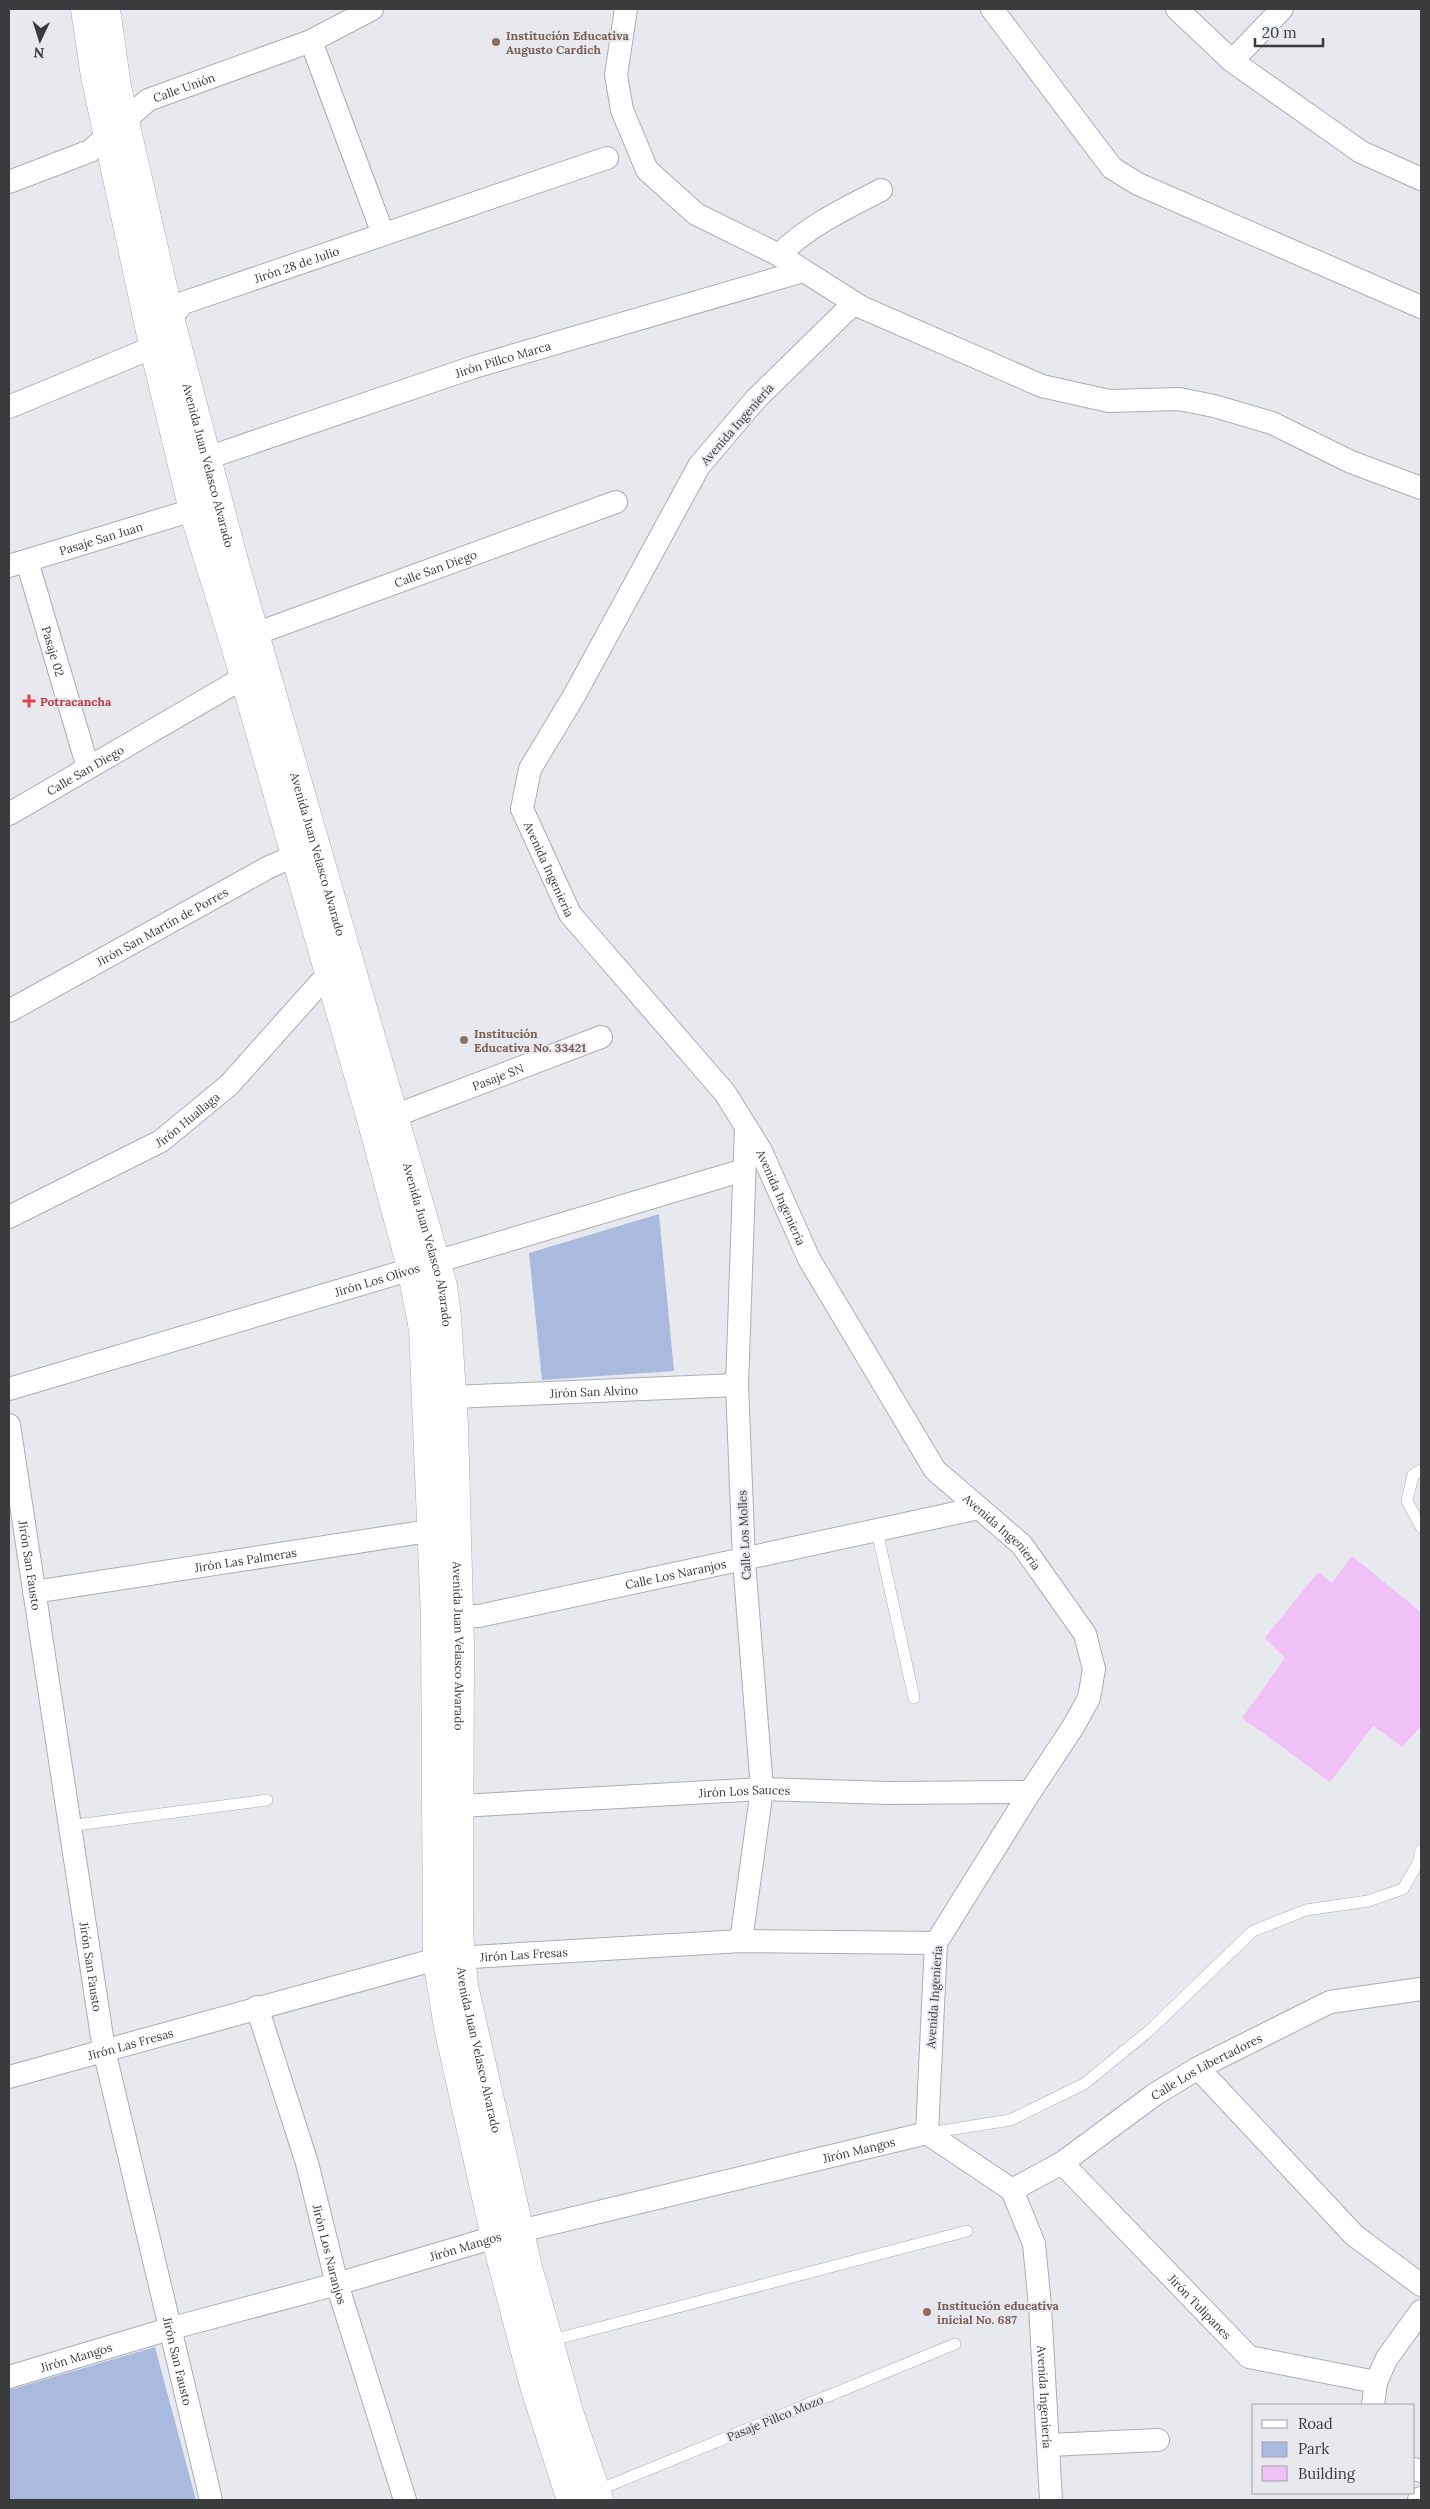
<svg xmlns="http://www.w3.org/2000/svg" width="1430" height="2509" viewBox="0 0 1430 2509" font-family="Lora,serif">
<rect width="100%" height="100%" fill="#e7e9ef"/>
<path fill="#aabadf" d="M 659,1214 L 674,1371 L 542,1380 L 529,1253 Z
M 155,2347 L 196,2500 L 9,2500 L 9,2390 Z"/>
<path fill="#f0c1f6" d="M 1352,1556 L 1421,1612 L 1421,1726 L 1402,1747 L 1373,1726 L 1330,1782 L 1242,1718 L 1285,1658 L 1265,1638 L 1318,1572 L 1332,1583 Z"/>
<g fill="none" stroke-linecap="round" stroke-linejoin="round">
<g stroke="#abadb3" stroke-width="12">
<path id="lane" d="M 1421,1470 L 1413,1475 L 1407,1501 L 1421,1527
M 877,1531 L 914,1698
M 69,1826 L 267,1800
M 929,2133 L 1010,2120 L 1084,2084 L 1150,2030 L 1253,1931 L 1306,1910 L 1368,1901 L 1403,1889 L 1418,1863 L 1421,1850
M 549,2341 L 967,2231
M 596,2491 L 955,2344"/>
</g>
<g stroke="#abadb3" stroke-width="24">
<g id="street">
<path d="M 626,9 L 616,75 L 622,110 L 647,170 L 696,214 L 779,255 L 861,307 L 1042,386 L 1109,401 L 1179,399 L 1214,406 L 1272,423 L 1351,462 L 1421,488"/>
<path d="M 992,9 L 1112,168 L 1138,184 L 1421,307"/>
<path d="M 1177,9 L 1232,61 L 1282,9"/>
<path d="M 311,41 L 383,234"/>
<path d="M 1232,61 L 1361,152 L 1421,179"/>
<path id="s1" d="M 9,182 L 90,151 L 148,100 L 311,41 L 372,9"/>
<path d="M 779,255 C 808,226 844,209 881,190"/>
<path id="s2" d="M 854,303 L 756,399 L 699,466 L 574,696 L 530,769 L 522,809 L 570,914 L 725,1093 L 761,1151 L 809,1259 L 935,1470 L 1022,1545 L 1085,1634 L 1094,1669 L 1089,1698 L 1073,1727 L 1030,1792 L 936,1943 L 927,2133"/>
<path id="s3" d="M 9,407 L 144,351 L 183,303 L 607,158"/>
<path id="s4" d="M 207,458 L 474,367 L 803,271"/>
<path id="s5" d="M 27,561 L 88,768"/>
<path id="s6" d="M 9,566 L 193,510"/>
<path id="s7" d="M 255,634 L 616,502"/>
<path id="s8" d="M 9,814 L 243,678 L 260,672"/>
<path id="s9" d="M 9,1011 L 269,867 L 311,849"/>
<path id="s10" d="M 394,1116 L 601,1037"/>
<path id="s11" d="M 9,1217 L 161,1141 L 229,1085 L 329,973"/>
<path id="s12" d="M 9,1389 L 744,1170"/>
<path id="s13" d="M 453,1397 L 737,1385"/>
<path id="s14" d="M 9,1425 L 104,2050 L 211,2500"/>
<path id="s15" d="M 34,1592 L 448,1528"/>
<path id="s16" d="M 459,1616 L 479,1616 L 979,1508"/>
<path id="s17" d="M 460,1806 L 762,1789 L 888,1793 L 1030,1792"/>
<path d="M 741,1941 L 762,1789 L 744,1561 L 737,1385 L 746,1127"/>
<path id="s18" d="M 257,2007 L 307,2163 L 337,2284 L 405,2500"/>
<path d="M 1198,2068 L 1354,2235 L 1421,2285"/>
<path id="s19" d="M 9,2077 L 437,1959 L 741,1941 L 936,1943"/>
<path id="s20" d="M 927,2133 L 1012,2190 L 1034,2244 L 1040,2306 L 1051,2500"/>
<path id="s21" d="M 1062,2163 L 1249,2357 L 1376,2382"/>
<path id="s22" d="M 1012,2190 L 1062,2163 L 1154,2095 L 1198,2068 L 1330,2002 L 1421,1989"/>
<path id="s23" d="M 9,2377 L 169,2329 L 337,2284 L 495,2237 L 927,2133"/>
<path d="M 1373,2405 L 1376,2382 L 1387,2358 L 1421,2311"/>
<path d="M 1049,2445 L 1158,2440"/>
<path d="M 1414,2469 L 1421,2471"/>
<path d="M 1419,2500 L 1421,2498"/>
</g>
</g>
<g stroke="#abadb3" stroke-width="29">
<g id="secondary">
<path d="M 85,9 L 95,76 L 152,340 L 193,510 L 234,642 L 372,1123 L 411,1267 L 423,1329 L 435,1616 L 437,1959 L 448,2027 L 495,2237 L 535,2389 L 571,2500"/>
<path id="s24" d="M 106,9 L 117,87 L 170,318 L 237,572 L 443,1286 L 447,1317 L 454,1426 L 460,1647 L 459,1932 L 464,1986 L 528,2267 L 570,2415 L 599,2500"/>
</g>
</g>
<use href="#lane" stroke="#fff" stroke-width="11"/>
<use href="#street" stroke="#fff" stroke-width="22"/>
<use href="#secondary" stroke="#fff" stroke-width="28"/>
</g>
<g fill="#8d6e63" stroke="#e7e9ef" stroke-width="2">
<circle cx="496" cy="42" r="5"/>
<circle cx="464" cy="1040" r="5"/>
<circle cx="927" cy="2312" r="5"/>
</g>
<path fill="#e0444e" stroke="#e7e9ef" stroke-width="2" d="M26.5 693.5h5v5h5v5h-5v5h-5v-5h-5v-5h5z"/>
<g text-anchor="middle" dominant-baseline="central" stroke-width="4" stroke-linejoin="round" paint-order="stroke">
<g font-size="12" font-weight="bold" fill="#785e54" stroke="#e7e9ef" text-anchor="start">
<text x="506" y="35">Institución Educativa<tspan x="506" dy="14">Augusto Cardich</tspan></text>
<text x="474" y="1033">Institución<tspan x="474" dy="14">Educativa No. 33421</tspan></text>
<text x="937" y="2305">Institución educativa<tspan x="937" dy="14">inicial No. 687</tspan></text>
</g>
<g font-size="12" fill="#3a3b3d" stroke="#e7e9ef">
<text stroke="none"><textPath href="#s1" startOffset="202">Calle Unión</textPath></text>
<text stroke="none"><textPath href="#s3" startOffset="328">Jirón 28 de Julio</textPath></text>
<text stroke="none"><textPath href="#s4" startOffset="312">Jirón Pillco Marca</textPath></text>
<text transform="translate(737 424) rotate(-49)">Avenida Ingeniería</text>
<text stroke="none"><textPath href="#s24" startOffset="468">Avenida Juan Velasco Alvarado</textPath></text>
<text stroke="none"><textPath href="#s6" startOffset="96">Pasaje San Juan</textPath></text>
<text stroke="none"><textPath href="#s7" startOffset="192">Calle San Diego</textPath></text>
<text stroke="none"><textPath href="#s5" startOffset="94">Pasaje 02</textPath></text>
<text stroke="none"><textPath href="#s8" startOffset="88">Calle San Diego</textPath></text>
<text stroke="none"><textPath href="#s24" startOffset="872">Avenida Juan Velasco Alvarado</textPath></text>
<text stroke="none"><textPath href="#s2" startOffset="679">Avenida Ingeniería</textPath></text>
<text stroke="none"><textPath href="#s9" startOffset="175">Jirón San Martín de Porres</textPath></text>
<text stroke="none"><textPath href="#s10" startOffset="111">Pasaje SN</textPath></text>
<text stroke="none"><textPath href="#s11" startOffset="204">Jirón Huallaga</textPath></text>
<text stroke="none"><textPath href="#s2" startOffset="1084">Avenida Ingeniería</textPath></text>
<text stroke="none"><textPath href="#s24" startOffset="1278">Avenida Juan Velasco Alvarado</textPath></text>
<text stroke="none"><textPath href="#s12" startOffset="384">Jirón Los Olivos</textPath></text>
<text stroke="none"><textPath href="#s13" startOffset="141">Jirón San Alvino</textPath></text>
<text stroke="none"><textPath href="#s2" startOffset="1489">Avenida Ingeniería</textPath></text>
<text transform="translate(744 1535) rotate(-93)">Calle Los Molles</text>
<text stroke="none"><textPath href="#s15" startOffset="214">Jirón Las Palmeras</textPath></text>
<text stroke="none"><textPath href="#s14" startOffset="142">Jirón San Fausto</textPath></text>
<text stroke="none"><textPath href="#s16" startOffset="221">Calle Los Naranjos</textPath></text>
<text stroke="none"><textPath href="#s24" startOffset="1682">Avenida Juan Velasco Alvarado</textPath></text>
<text stroke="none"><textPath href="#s17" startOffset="285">Jirón Los Sauces</textPath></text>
<text stroke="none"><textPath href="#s19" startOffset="531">Jirón Las Fresas</textPath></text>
<text stroke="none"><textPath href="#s14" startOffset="548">Jirón San Fausto</textPath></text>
<text transform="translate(934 1997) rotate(-86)">Avenida Ingeniería</text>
<text stroke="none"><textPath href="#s19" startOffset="126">Jirón Las Fresas</textPath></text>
<text stroke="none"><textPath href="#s24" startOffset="2088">Avenida Juan Velasco Alvarado</textPath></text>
<text stroke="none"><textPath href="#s22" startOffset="231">Calle Los Libertadores</textPath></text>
<text stroke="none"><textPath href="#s23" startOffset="880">Jirón Mangos</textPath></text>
<text stroke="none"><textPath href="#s23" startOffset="475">Jirón Mangos</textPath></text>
<text stroke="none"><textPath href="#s18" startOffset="258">Jirón Los Naranjos</textPath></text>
<text stroke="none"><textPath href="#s21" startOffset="199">Jirón Tulipanes</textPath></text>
<text stroke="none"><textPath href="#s23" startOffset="70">Jirón Mangos</textPath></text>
<text stroke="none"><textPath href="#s14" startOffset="952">Jirón San Fausto</textPath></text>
<text stroke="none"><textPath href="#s20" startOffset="314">Avenida Ingeniería</textPath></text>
<text transform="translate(775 2418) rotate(-22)">Pasaje Pillco Mozo</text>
</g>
<g font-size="12" font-weight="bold" fill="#be3a42" stroke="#e7e9ef" text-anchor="start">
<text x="40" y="701">Potracancha</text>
</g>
</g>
<rect width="1430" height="2509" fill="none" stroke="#3a3b3d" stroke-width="20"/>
<rect x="1252" y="2404" width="162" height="90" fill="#e7e9ef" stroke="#a2a3a8"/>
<rect x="1262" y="2420" width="25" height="8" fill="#ffffff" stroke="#a2a3a8"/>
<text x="1298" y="2429" font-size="15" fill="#3a3b3d">Road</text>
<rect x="1262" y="2442" width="25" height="15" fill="#aabadf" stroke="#a2a3a8"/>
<text x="1298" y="2454" font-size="15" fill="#3a3b3d">Park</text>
<rect x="1262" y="2466" width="25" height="15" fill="#f0c1f6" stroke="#a2a3a8"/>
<text x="1298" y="2479" font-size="15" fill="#3a3b3d">Building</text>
<g transform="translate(40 40) rotate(184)" stroke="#e7e9ef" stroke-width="4" paint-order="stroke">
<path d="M0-4L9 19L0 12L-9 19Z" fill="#3a3b3d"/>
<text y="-8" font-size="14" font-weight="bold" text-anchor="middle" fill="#3a3b3d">N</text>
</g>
<path d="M1255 38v8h68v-8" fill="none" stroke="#3a3b3d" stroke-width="2.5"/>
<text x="1262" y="38" font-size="15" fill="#3a3b3d" stroke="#e7e9ef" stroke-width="4" paint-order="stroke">20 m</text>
</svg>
